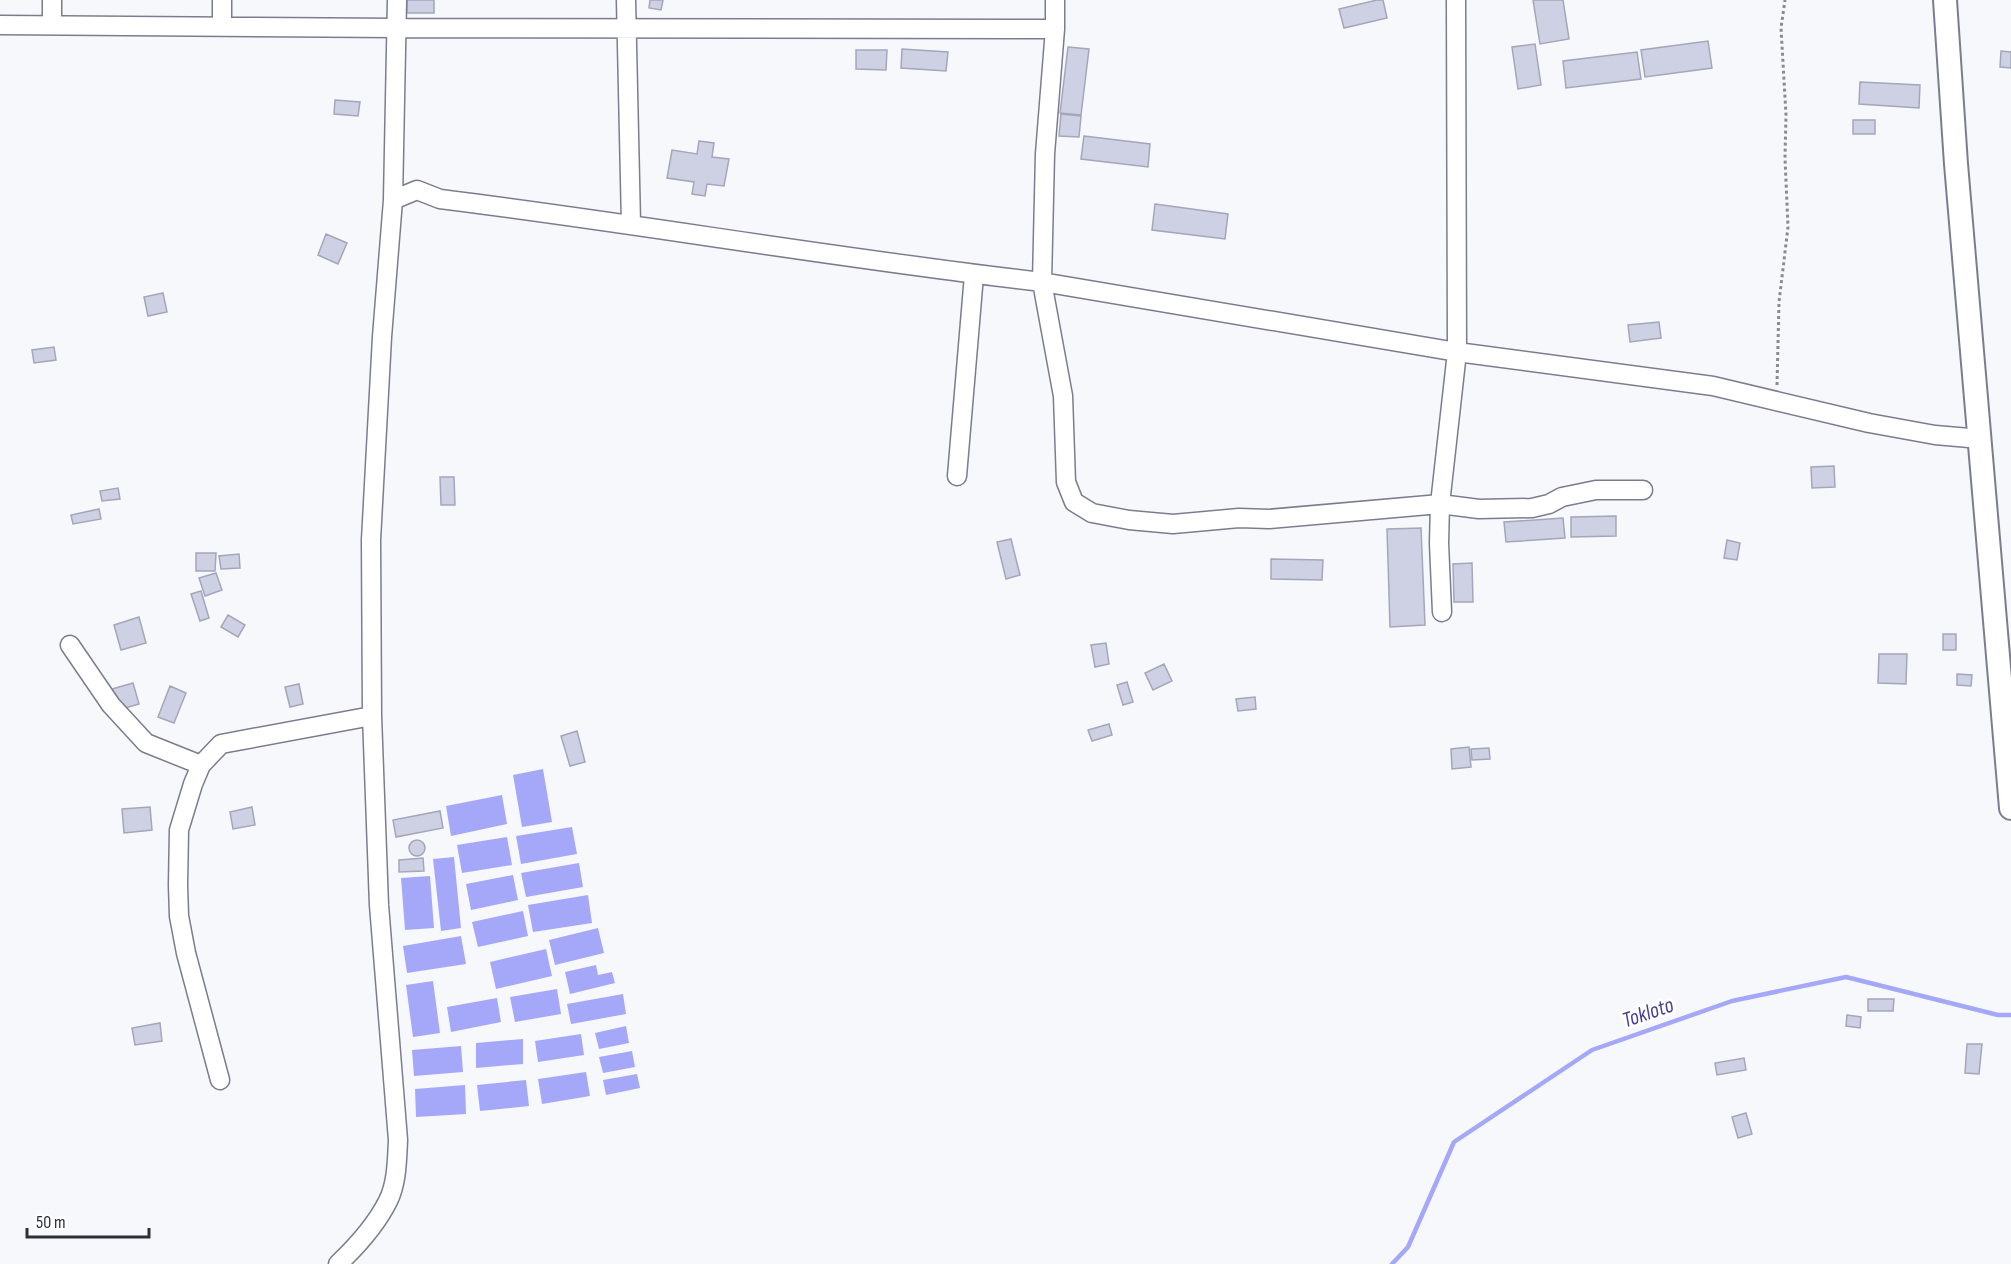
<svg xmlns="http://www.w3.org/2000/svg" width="2011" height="1264" viewBox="0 0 2011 1264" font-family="'Sofia Sans Condensed',sans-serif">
<rect width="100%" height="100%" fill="#f7f8fc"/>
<path fill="#a5a8f9" d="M 543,769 L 552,822 L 522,827 L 513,775 Z
M 502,795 L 507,824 L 451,836 L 446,806 Z
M 572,827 L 577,854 L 521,864 L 516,836 Z
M 507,837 L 512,865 L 462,873 L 457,845 Z
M 454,857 L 461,928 L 441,931 L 433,859 Z
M 579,863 L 583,887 L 526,897 L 521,873 Z
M 513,875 L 518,900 L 471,910 L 466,884 Z
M 430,876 L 434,928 L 405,930 L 401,878 Z
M 588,895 L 592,923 L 533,932 L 528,905 Z
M 523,911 L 528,936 L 478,947 L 472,922 Z
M 598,928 L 604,953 L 555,965 L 549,940 Z
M 461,936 L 466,964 L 407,973 L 403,946 Z
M 546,949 L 552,976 L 496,989 L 490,962 Z
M 596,965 L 598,975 L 612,972 L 615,983 L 570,994 L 565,972 Z
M 433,981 L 440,1033 L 413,1037 L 406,985 Z
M 557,989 L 561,1014 L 515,1022 L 510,997 Z
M 623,994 L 626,1014 L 571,1024 L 567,1004 Z
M 497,998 L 501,1022 L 451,1032 L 447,1007 Z
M 626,1026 L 629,1043 L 599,1049 L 595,1033 Z
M 581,1034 L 584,1055 L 538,1062 L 535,1041 Z
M 523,1039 L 523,1064 L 476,1068 L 476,1043 Z
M 461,1046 L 463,1072 L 414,1076 L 412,1050 Z
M 632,1051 L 635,1067 L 603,1073 L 599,1057 Z
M 586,1072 L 590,1096 L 542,1104 L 538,1079 Z
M 637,1074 L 640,1088 L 606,1095 L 603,1080 Z
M 526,1080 L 529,1106 L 480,1111 L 477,1085 Z
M 465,1085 L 466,1114 L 416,1117 L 415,1089 Z"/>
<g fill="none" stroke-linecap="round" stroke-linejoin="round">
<path stroke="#a5a8f9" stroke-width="4.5" d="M 1392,1264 L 1408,1247 L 1454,1142 L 1592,1050 L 1732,1001 L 1846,977 L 1998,1015 L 2011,1015"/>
</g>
<path fill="#ced0e3" stroke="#a4a6b9" stroke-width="1.5" d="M 407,0 L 434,0 L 434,13 L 407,13 Z
M 650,0 L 663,0 L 661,10 L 649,8 Z
M 1377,0 L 1383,0 L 1387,18 L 1344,28 L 1339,9 Z
M 1533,0 L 1563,0 L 1569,39 L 1540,44 Z
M 1708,41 L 1712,68 L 1645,77 L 1641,50 Z
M 1535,44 L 1541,85 L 1518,89 L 1512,47 Z
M 1068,47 L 1089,49 L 1081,115 L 1060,113 Z
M 902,49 L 948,52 L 946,71 L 901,68 Z
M 856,50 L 887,50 L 886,70 L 856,69 Z
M 2001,51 L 2011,52 L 2011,68 L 2000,67 Z
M 1637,52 L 1641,79 L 1566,88 L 1563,61 Z
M 1860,82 L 1920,85 L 1919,108 L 1859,104 Z
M 335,100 L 360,102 L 358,116 L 334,114 Z
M 1061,114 L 1081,116 L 1079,137 L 1059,136 Z
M 1853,120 L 1875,120 L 1875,134 L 1853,134 Z
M 1084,136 L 1150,144 L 1148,167 L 1081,159 Z
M 699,141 L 714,143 L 712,157 L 729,159 L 724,186 L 707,184 L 705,196 L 692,194 L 694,182 L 667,178 L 672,150 L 697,154 Z
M 1155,204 L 1228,214 L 1225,239 L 1152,230 Z
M 326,234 L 347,243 L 338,264 L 318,255 Z
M 163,293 L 167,312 L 148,316 L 144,297 Z
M 1659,322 L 1661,338 L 1630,342 L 1628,325 Z
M 54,347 L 56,360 L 34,363 L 32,350 Z
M 1834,466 L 1835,487 L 1812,488 L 1811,467 Z
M 440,477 L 454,477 L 455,505 L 441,505 Z
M 118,488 L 120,499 L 102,501 L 100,491 Z
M 99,509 L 101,519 L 73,524 L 71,515 Z
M 1616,516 L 1616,536 L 1571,537 L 1571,517 Z
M 1563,518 L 1565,538 L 1506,542 L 1504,522 Z
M 1421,528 L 1425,625 L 1390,627 L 1387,529 Z
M 1011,539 L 1020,575 L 1006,579 L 997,542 Z
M 1727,540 L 1740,543 L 1737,560 L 1724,558 Z
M 196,553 L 216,553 L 215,571 L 196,571 Z
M 239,554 L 240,568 L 221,569 L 219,556 Z
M 1271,559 L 1323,560 L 1322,580 L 1271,579 Z
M 1472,563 L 1473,602 L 1454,602 L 1453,564 Z
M 216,573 L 222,590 L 205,596 L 199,578 Z
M 201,591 L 209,618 L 200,621 L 191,594 Z
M 228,615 L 245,625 L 238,637 L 221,627 Z
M 139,617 L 146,643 L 121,650 L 114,625 Z
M 1943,634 L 1956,634 L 1956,650 L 1943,650 Z
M 1106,643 L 1109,664 L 1095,667 L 1091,645 Z
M 1879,654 L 1907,654 L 1906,684 L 1878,683 Z
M 1164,664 L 1172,681 L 1153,690 L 1145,673 Z
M 1957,674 L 1972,675 L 1971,686 L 1957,685 Z
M 1127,682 L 1133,702 L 1123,705 L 1117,685 Z
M 133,683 L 139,704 L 118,710 L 112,689 Z
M 299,684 L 303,704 L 290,707 L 285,687 Z
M 170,686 L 186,693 L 174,723 L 158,717 Z
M 1255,697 L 1256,709 L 1238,711 L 1236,699 Z
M 1109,724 L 1112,735 L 1092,741 L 1088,730 Z
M 577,731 L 585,762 L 570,766 L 561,736 Z
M 1469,747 L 1471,767 L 1452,769 L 1451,749 Z
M 1489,748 L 1490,759 L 1472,760 L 1471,749 Z
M 150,807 L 152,830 L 124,833 L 122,809 Z
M 252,807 L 255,825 L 233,829 L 230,812 Z
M 440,811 L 443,828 L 396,837 L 393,820 Z
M409 848a8 8 0 1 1 16 0a8 8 0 1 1-16 0Z
M 423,858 L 424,871 L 399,872 L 399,860 Z
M 1868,999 L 1894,999 L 1893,1011 L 1868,1011 Z
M 1847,1015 L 1861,1017 L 1860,1028 L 1846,1026 Z
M 160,1023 L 162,1041 L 135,1045 L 132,1028 Z
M 1967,1044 L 1982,1044 L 1979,1074 L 1965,1073 Z
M 1744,1058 L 1746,1070 L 1717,1075 L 1715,1063 Z
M 1746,1113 L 1752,1134 L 1738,1138 L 1732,1117 Z"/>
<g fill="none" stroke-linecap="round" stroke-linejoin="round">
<g stroke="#7b7d8f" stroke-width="21">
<path id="minor" d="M 626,0 L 631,224
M 1055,0 L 1055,29 L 1045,154 L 1042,282 L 1063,396 L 1066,482 L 1074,502 L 1092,513 L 1129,520 L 1173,524 L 1239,518 L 1269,519 L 1440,504 L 1479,509 L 1532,508 L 1549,504 L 1562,497 L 1596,490 L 1643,490
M 52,24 L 52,0
M 0,25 L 397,28 L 1055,29
M 222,26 L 222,0
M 393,200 L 397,0
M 957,476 L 974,275
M 1442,612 L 1439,543 L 1440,504 L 1457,352 L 1456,0
M 70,645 L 111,705 L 146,743 L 201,765
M 220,1080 L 186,953 L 179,916 L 178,885 L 179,830 L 193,784 L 201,765 L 221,744 L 372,716
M 338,1264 C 357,1246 376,1225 388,1201 C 397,1183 397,1160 398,1140 L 379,905 L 372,716 L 371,540 L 382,337 L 393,200 L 417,190 L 440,199 C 641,224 841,259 1042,282 L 1457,352 L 1713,386 L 1869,423 L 1935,435 L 1981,439"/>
</g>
<g stroke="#7b7d8f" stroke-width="26">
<path id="major" d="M 1945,0 L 1956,164 L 2011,808"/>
</g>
<path stroke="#8a8a90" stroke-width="3" stroke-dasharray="3 3" stroke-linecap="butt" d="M 1777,385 L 1779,302 L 1788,227 L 1785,158 L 1786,115 L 1781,28 L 1785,0"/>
<use href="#minor" stroke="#fff" stroke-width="18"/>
<use href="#major" stroke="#fff" stroke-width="22"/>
</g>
<g text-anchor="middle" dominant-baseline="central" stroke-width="6" stroke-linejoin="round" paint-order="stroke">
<g font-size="22" font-style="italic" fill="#46409c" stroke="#fff">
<text transform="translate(1648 1013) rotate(-19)">Tokloto</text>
</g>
</g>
<path d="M27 1228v9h122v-9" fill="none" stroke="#2e2e36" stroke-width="3"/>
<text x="36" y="1228" font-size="18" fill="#2e2e36" stroke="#ffffff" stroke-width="4.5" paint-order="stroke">50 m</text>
</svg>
